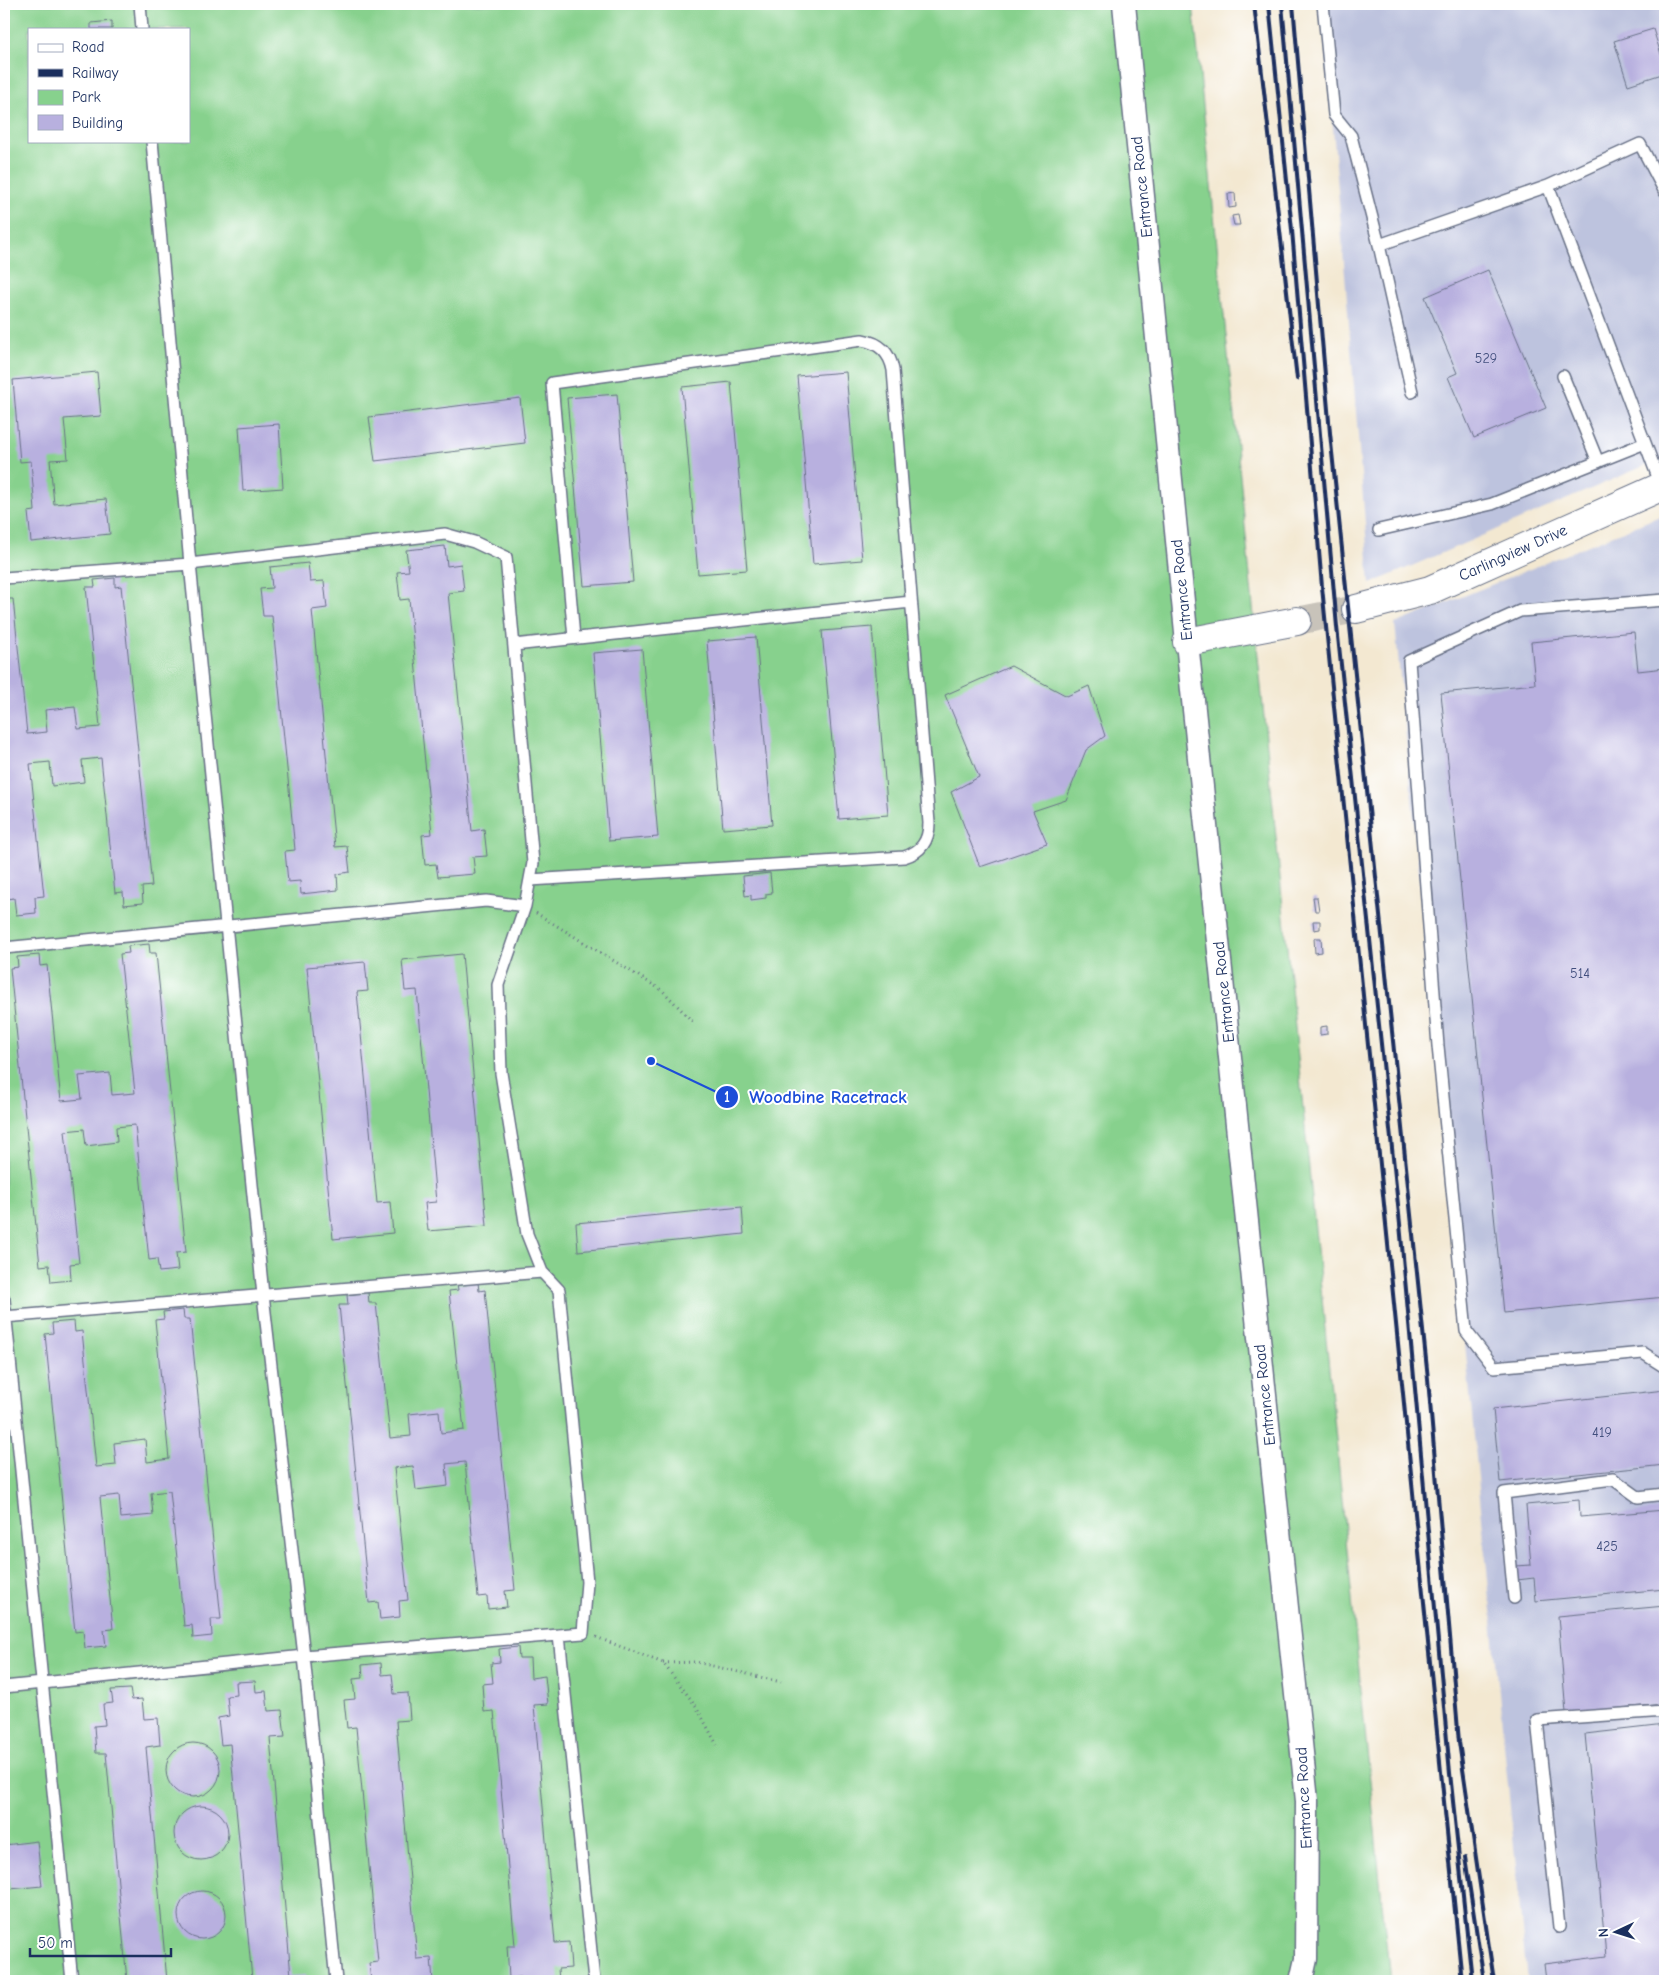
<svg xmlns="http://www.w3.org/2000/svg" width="1669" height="1985" viewBox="0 0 1669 1985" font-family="'Comic Neue',sans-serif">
<rect width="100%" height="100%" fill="#fff"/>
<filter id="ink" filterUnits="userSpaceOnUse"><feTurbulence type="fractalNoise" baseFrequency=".02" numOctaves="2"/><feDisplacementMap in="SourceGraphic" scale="10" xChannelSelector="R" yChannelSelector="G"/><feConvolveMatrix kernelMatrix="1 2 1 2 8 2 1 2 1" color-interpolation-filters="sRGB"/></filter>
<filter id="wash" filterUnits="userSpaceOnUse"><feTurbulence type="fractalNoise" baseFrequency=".0096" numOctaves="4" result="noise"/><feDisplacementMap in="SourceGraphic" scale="20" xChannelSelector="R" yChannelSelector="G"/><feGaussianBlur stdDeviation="1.12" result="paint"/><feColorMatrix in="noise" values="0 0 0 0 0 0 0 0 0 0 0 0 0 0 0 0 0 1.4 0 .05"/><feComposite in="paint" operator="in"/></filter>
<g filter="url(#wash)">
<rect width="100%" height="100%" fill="#f3e8d1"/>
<path fill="#bdc3de" d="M 1323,4 L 1665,4 L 1665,457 L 1370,584 Z
M 1665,514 L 1665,1981 L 1527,1981 L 1395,624 Z"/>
<path fill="#87d18d" stroke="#518076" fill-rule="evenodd" d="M 4,4 L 1193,4 L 1390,1981 L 4,1981 ZM 29,29 L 189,29 L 189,141 L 29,141 Z"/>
<g id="blocks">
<path fill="#b8b0df" d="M 112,21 L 112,29 L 91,29 L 91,23 Z
M 1653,29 L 1665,67 L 1665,73 L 1628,85 L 1614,41 Z
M 1235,193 L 1236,207 L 1229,208 L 1228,194 Z
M 1238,215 L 1240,225 L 1234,225 L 1232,216 Z
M 1488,270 L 1546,408 L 1474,438 L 1448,377 L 1457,373 L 1425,297 Z
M 97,372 L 101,416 L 64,419 L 68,459 L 50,460 L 54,504 L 106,499 L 110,534 L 31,542 L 28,512 L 35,511 L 31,461 L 20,462 L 13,380 Z
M 846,372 L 862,560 L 813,564 L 797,376 Z
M 731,382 L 747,570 L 698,574 L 682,387 Z
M 617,394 L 633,582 L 584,586 L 567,398 Z
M 520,398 L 525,443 L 375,461 L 369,417 Z
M 279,424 L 283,488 L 243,491 L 239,427 Z
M 445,546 L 447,566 L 461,564 L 464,591 L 448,593 L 472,831 L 484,829 L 487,856 L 473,857 L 475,874 L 438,877 L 436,864 L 425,865 L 422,835 L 432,834 L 409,599 L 400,600 L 397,572 L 409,571 L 406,550 Z
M 308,563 L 310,582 L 324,581 L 327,608 L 312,610 L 335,847 L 347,846 L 350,872 L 337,874 L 338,890 L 301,894 L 300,881 L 288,882 L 285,851 L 295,850 L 272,616 L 263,616 L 260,589 L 272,588 L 270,567 Z
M 115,578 L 115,587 L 121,586 L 152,886 L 142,887 L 143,903 L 124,905 L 123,892 L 115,893 L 101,758 L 82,760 L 84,782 L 52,786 L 50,762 L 30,764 L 44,896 L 35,897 L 36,913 L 16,915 L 14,898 L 6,899 L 4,878 L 4,593 L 6,599 L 13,599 L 27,734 L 47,732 L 45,710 L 75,707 L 78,729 L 100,727 L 86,587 L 95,587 L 94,580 Z
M 872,627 L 888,815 L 839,819 L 822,631 Z
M 1634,632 L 1638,671 L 1665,668 L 1665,1297 L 1504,1313 L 1441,693 L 1535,684 L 1531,642 Z
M 756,637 L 772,825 L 723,829 L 707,641 Z
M 642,649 L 658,837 L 609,841 L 593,653 Z
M 1011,666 L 1067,696 L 1089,686 L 1105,736 L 1086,750 L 1066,800 L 1033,811 L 1047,844 L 980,867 L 951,792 L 979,777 L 945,695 Z
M 770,873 L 772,893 L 766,894 L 766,898 L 751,900 L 751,895 L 745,896 L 743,876 Z
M 1313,897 L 1317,897 L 1319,911 L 1315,911 Z
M 1313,921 L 1320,921 L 1320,929 L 1314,930 Z
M 1314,938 L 1321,938 L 1322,952 L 1315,953 Z
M 149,944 L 150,953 L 156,953 L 186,1252 L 176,1253 L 178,1270 L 159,1272 L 157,1259 L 149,1260 L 135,1125 L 116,1127 L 117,1142 L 86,1146 L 84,1129 L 65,1131 L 79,1263 L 70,1264 L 71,1280 L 51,1282 L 49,1265 L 40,1266 L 10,968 L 18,967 L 17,957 L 39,955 L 40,966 L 47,965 L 61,1101 L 82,1099 L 79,1076 L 110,1073 L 112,1095 L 135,1093 L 120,954 L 129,953 L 128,946 Z
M 462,954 L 487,1226 L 428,1231 L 425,1203 L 436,1202 L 417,990 L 405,991 L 402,960 Z
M 365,962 L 368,991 L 357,992 L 377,1203 L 390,1202 L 393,1233 L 333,1239 L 307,967 Z
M 1327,1026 L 1327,1034 L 1320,1035 L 1320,1027 Z
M 742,1207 L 744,1234 L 578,1251 L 576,1223 Z
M 478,1282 L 479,1291 L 485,1290 L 515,1590 L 505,1591 L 507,1607 L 488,1609 L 487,1596 L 478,1597 L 465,1462 L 446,1464 L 448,1486 L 416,1490 L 413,1466 L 394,1468 L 408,1600 L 399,1601 L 400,1617 L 380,1619 L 378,1602 L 369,1603 L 339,1305 L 348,1305 L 347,1295 L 368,1292 L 369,1303 L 376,1303 L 390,1438 L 411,1436 L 409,1414 L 439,1411 L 441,1433 L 464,1430 L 449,1291 L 458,1290 L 457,1284 Z
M 183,1310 L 184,1319 L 190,1319 L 221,1619 L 211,1619 L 212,1636 L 193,1638 L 192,1625 L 184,1626 L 170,1491 L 151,1493 L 153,1515 L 121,1518 L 119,1495 L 100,1497 L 113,1629 L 104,1630 L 106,1646 L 85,1648 L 83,1631 L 75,1632 L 45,1334 L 53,1333 L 52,1323 L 74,1321 L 75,1332 L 82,1331 L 96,1467 L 116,1465 L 114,1443 L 145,1439 L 147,1462 L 169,1459 L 155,1320 L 164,1319 L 163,1312 Z
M 1665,1390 L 1665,1465 L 1500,1482 L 1493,1409 Z
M 1579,1500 L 1580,1517 L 1665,1510 L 1665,1589 L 1536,1601 L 1534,1578 L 1517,1580 L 1516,1566 L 1531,1565 L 1526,1505 Z
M 1665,1606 L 1665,1704 L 1566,1713 L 1558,1616 Z
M 4,1618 L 7,1637 L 4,1638 Z
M 518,1647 L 519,1658 L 530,1658 L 531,1678 L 545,1676 L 548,1704 L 534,1705 L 555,1943 L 569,1942 L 571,1968 L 558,1969 L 559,1981 L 521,1981 L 521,1977 L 509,1978 L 507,1946 L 515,1946 L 494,1711 L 484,1712 L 482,1684 L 493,1683 L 491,1663 L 500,1662 L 499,1649 Z
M 381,1663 L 382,1675 L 392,1674 L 394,1694 L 408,1693 L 410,1720 L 396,1721 L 417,1959 L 431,1958 L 433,1981 L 371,1981 L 369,1963 L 378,1962 L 356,1727 L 347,1728 L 344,1700 L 355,1699 L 353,1679 L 363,1678 L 362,1665 Z
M 255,1681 L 256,1692 L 266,1691 L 268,1711 L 282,1710 L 285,1737 L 270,1738 L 291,1976 L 305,1975 L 306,1981 L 243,1981 L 252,1979 L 230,1744 L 221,1745 L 218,1718 L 229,1716 L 227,1696 L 237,1695 L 236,1682 Z
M 130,1689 L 132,1700 L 142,1699 L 144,1719 L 158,1718 L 160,1745 L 146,1747 L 167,1981 L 127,1981 L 106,1753 L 96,1753 L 94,1726 L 105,1725 L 103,1704 L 113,1703 L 111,1690 Z
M 1665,1725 L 1665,1981 L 1546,1981 L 1544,1964 L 1606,1956 L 1585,1734 Z
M166 1770a27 27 0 1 1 54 0a27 27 0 1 1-54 0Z
M174 1833a27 27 0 1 1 54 0a27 27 0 1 1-54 0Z
M 37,1841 L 42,1886 L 10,1889 L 5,1845 Z
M178 1915a24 24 0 1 1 48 0a24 24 0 1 1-48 0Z"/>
</g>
</g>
<g filter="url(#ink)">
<use href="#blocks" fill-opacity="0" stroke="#677086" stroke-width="1"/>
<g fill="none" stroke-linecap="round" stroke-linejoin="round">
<path stroke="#c8c3ba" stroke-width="28" stroke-dasharray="28 14" stroke-linecap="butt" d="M 1297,621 L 1356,609"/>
<g stroke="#677086" stroke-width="14">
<path id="service" d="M 140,4 L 142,29
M 1323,4 L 1334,115 L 1351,136 L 1379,245
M 152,141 L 190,564 L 263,1295 L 304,1656 L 336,1981
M 1563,376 L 1598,462
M 1412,392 L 1379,245 L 1548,186
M 1662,488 L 1548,186 L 1640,144 L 1665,192
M 1379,530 L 1492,504 L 1645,443
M 4,578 L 190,564 L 445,534 L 474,542 L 506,557 L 533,863 L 525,906 L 498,985 L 501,1073 L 527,1234 L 542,1272 L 559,1290 L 587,1582 L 583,1633 L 304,1656 L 4,1687
M 1665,600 L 1520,611 L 1409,661 L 1438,1046 L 1466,1331 L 1494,1367 L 1643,1353 L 1665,1367
M 514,645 L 911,602
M 530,880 L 904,857 C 921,852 929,841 929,823 L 893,370 C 890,353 880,343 862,340 L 552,383 L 574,638
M 4,948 L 486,901 L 525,906
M 4,1300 L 72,1981
M 4,1317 L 542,1272
M 1514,1598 L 1504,1493 L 1613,1479 L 1638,1497 L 1665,1494
M 559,1635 L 594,1981
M 1559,1927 L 1537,1720 L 1665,1711"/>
</g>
<g stroke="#677086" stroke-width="25">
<path id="minor" d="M 1124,4 L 1187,642 L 1307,1801 L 1306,1959 L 1301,1981"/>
</g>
<g stroke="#677086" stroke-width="30">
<path id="tertiary" d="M 1356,609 L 1430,590 L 1665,485
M 1187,642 L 1297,621"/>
</g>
<path stroke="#677086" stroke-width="3" stroke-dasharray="1 4" stroke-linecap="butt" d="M 536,913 L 663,991 L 695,1024
M 596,1637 L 663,1663 L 696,1706 L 717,1745
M 663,1663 L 696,1662 L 781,1682"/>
<use href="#service" stroke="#fff" stroke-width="11"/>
<use href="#minor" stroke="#fff" stroke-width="22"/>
<use href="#tertiary" stroke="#fff" stroke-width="28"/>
<path stroke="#1b2f5e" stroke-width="4" d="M 1254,4 L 1297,379
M 1269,4 L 1292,230 L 1322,587 L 1462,1981
M 1282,4 L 1337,627 L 1400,1224 L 1450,1773 L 1472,1981
M 1293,4 L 1330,433 L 1428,1379 L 1459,1742 L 1494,1981
M 1465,1857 L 1484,1981"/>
</g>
</g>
<g text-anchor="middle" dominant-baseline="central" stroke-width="4" stroke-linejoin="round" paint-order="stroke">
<g font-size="14" fill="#424f7e">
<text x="1486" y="358">529</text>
<text x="1580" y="973">514</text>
<text x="1602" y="1432">419</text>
<text x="1607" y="1546">425</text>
</g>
<g font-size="16" fill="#1b2f5e" stroke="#fff">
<text transform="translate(1142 187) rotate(-96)">Entrance Road</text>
<text transform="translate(1513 553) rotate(-24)">Carlingview Drive</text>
<text transform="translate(1182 590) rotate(-96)">Entrance Road</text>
<text transform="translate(1224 992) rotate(-96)">Entrance Road</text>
<text transform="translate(1265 1395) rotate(-96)">Entrance Road</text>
<text transform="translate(1304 1798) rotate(-93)">Entrance Road</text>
</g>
</g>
<path fill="none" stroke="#1d4ed8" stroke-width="2" d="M651 1061L727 1097"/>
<g fill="#1d4ed8" stroke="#fff" stroke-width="2">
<circle cx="651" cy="1061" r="5"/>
<circle cx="727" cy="1097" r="12"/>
</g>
<g font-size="15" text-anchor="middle" font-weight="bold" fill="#fff">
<text x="727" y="1102">1</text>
</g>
<g font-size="18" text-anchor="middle" font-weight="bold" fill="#1d4ed8" stroke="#fff" stroke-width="4" stroke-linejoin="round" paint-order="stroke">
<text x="828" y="1103">Woodbine Racetrack</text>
</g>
<rect width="1669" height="1985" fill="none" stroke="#fff" stroke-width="20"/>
<rect x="28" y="28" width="162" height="115" fill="#ffffff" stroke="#a4acbf"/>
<rect x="38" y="44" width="25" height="8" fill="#ffffff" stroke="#a4acbf"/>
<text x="72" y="52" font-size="15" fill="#1b2f5e">Road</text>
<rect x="38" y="69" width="25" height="8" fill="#1b2f5e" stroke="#a4acbf"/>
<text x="72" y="78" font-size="15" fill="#1b2f5e">Railway</text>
<rect x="38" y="90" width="25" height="15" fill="#87d18d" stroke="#a4acbf"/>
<text x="72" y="102" font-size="15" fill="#1b2f5e">Park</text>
<rect x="38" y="115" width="25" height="15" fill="#b8b0df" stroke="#a4acbf"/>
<text x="72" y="128" font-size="15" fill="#1b2f5e">Building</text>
<g transform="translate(1616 1932) rotate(266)" stroke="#ffffff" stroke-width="4" paint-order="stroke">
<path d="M0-4L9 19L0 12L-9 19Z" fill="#1b2f5e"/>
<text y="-8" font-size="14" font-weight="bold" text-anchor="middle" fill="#1b2f5e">N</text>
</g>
<path d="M30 1948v8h141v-8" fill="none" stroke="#1b2f5e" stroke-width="2.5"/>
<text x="38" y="1948" font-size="15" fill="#1b2f5e" stroke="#ffffff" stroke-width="4" paint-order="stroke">50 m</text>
</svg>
